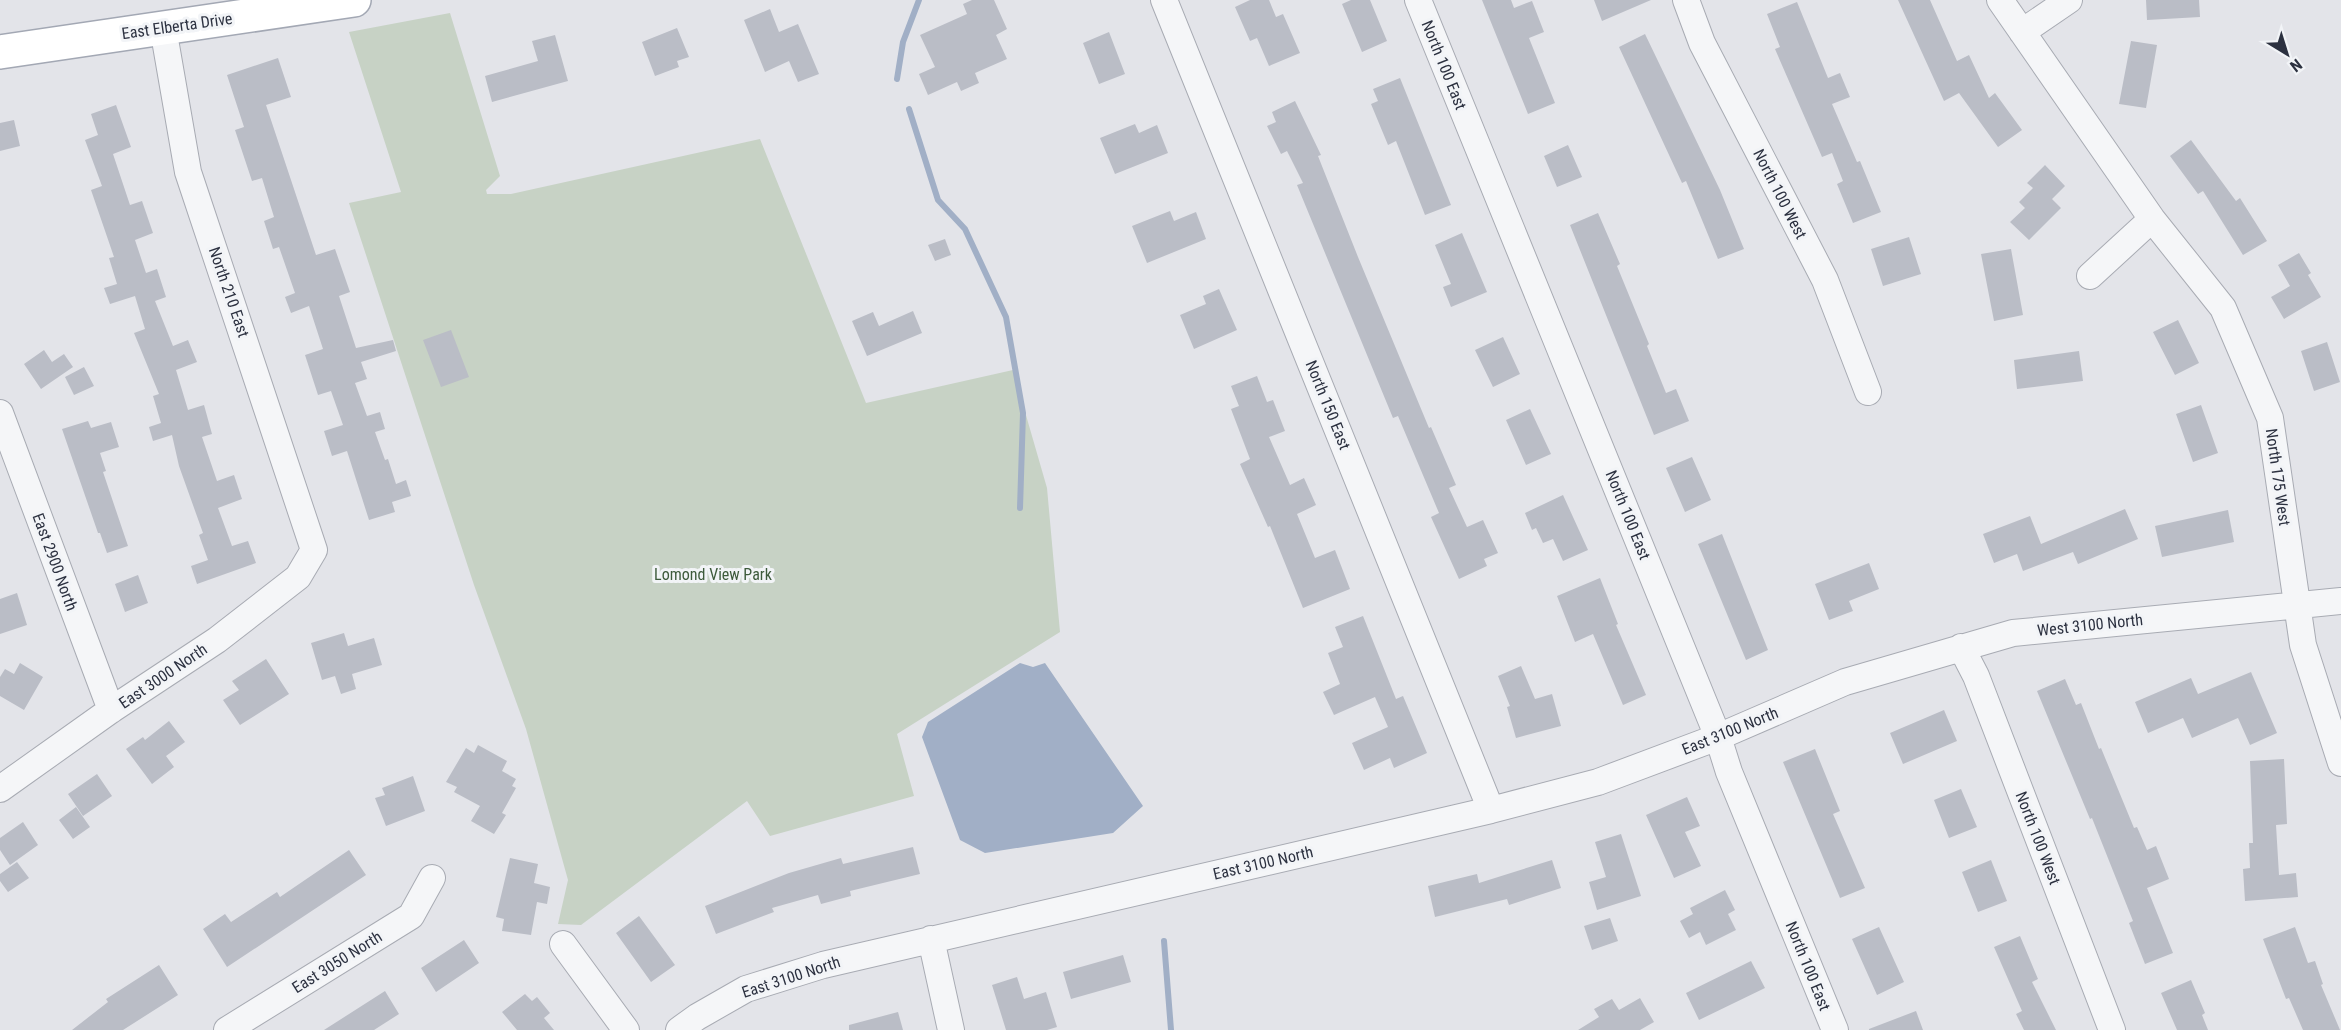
<svg xmlns="http://www.w3.org/2000/svg" width="2341" height="1030" viewBox="0 0 2341 1030" font-family="'Roboto Condensed',sans-serif">
<rect width="100%" height="100%" fill="#e3e4e9"/>
<path fill="#c7d2c5" d="M 450,13 L 500,176 L 486,190 L 487,194 L 511,194 L 760,139 L 866,403 L 1013,370 L 1047,488 L 1060,632 L 897,734 L 914,796 L 770,836 L 747,801 L 581,925 L 558,924 L 568,880 L 526,729 L 474,585 L 349,203 L 401,192 L 349,32 Z"/>
<path fill="#a1afc6" d="M 1020,663 L 1033,667 L 1045,663 L 1143,806 L 1113,833 L 985,853 L 960,840 L 922,737 L 928,722 Z"/>
<g fill="none" stroke-linecap="round" stroke-linejoin="round">
<path stroke="#a1afc6" stroke-width="6" d="M 897,79 L 903,42 L 919,0
M 909,109 L 938,200 L 965,229 L 1006,317 L 1023,413 L 1020,508
M 1164,941 L 1171,1030"/>
</g>
<path fill="#babdc6" d="M 972,0 L 994,0 L 1007,29 L 996,35 L 1007,59 L 975,73 L 979,83 L 961,91 L 957,82 L 928,95 L 919,74 L 935,67 L 920,35 L 967,14 L 963,4 Z
M 1250,0 L 1269,0 L 1276,17 L 1283,14 L 1300,53 L 1269,66 L 1257,38 L 1250,41 L 1235,7 Z
M 1351,0 L 1370,0 L 1387,41 L 1362,52 L 1342,4 Z
M 1482,0 L 1511,0 L 1514,8 L 1532,1 L 1544,32 L 1529,38 L 1555,103 L 1528,114 Z
M 1594,0 L 1651,0 L 1602,21 Z
M 1898,0 L 1930,0 L 1957,61 L 1969,55 L 1989,98 L 1995,93 L 2022,130 L 1998,147 L 1959,93 L 1944,101 Z
M 2146,0 L 2199,0 L 2200,17 L 2147,20 Z
M 1797,2 L 1828,78 L 1840,73 L 1850,97 L 1832,104 L 1857,162 L 1860,161 L 1881,212 L 1853,223 L 1837,184 L 1843,181 L 1832,153 L 1822,157 L 1775,49 L 1780,47 L 1767,14 Z
M 770,9 L 779,32 L 798,24 L 819,74 L 798,82 L 789,61 L 765,72 L 744,20 Z
M 677,28 L 689,57 L 677,61 L 679,67 L 655,76 L 642,42 Z
M 1109,32 L 1125,74 L 1099,84 L 1083,43 Z
M 1645,34 L 1720,190 L 1744,249 L 1718,259 L 1686,181 L 1682,183 L 1619,47 Z
M 555,35 L 568,81 L 492,102 L 485,76 L 538,61 L 532,41 Z
M 2131,41 L 2157,45 L 2146,108 L 2119,104 Z
M 278,58 L 291,97 L 266,105 L 316,255 L 335,249 L 350,292 L 339,296 L 356,348 L 393,340 L 396,351 L 361,362 L 367,379 L 355,383 L 367,416 L 380,412 L 385,429 L 375,432 L 385,460 L 388,459 L 396,484 L 406,480 L 411,496 L 392,502 L 395,512 L 369,520 L 347,451 L 332,456 L 324,431 L 343,425 L 331,391 L 318,395 L 305,355 L 323,349 L 309,306 L 291,313 L 285,297 L 295,293 L 279,247 L 273,249 L 264,221 L 274,217 L 262,178 L 252,181 L 235,130 L 244,127 L 227,75 Z
M 1400,78 L 1451,205 L 1425,215 L 1396,141 L 1388,145 L 1371,104 L 1378,101 L 1373,89 Z
M 1295,101 L 1321,155 L 1318,156 L 1358,257 L 1429,428 L 1431,427 L 1456,485 L 1449,488 L 1467,527 L 1483,520 L 1498,553 L 1484,559 L 1487,566 L 1459,579 L 1431,517 L 1439,513 L 1398,416 L 1393,418 L 1297,185 L 1303,183 L 1287,151 L 1281,154 L 1267,126 L 1276,122 L 1272,112 Z
M 116,105 L 131,147 L 113,154 L 130,205 L 142,201 L 153,233 L 135,240 L 146,273 L 157,269 L 166,297 L 155,301 L 173,346 L 188,340 L 197,362 L 176,370 L 188,410 L 204,405 L 212,434 L 202,437 L 217,481 L 234,475 L 242,499 L 218,508 L 232,546 L 248,541 L 256,563 L 197,584 L 191,566 L 208,560 L 199,535 L 203,533 L 179,466 L 172,435 L 153,441 L 149,427 L 161,423 L 153,396 L 159,394 L 134,333 L 145,329 L 135,296 L 110,304 L 104,288 L 117,284 L 109,258 L 114,257 L 91,190 L 102,186 L 85,140 L 98,135 L 91,114 Z
M 14,120 L 20,146 L 0,151 L 0,123 Z
M 1135,124 L 1139,133 L 1157,125 L 1168,153 L 1115,174 L 1100,138 Z
M 2191,140 L 2236,201 L 2240,198 L 2267,241 L 2243,255 L 2203,191 L 2198,194 L 2170,156 Z
M 1568,145 L 1582,177 L 1557,187 L 1544,156 Z
M 2045,165 L 2065,186 L 2052,199 L 2061,208 L 2029,240 L 2010,222 L 2025,208 L 2019,202 L 2033,188 L 2027,183 Z
M 1170,211 L 1174,221 L 1196,212 L 1206,239 L 1147,263 L 1132,226 Z
M 1598,213 L 1620,264 L 1617,266 L 1649,344 L 1647,346 L 1666,393 L 1676,389 L 1689,421 L 1654,435 L 1570,225 Z
M 1462,233 L 1487,292 L 1451,307 L 1443,287 L 1451,284 L 1435,245 Z
M 1909,237 L 1921,274 L 1883,286 L 1871,249 Z
M 945,239 L 951,255 L 935,261 L 928,245 Z
M 2011,249 L 2023,315 L 1994,321 L 1981,254 Z
M 2299,253 L 2311,273 L 2308,275 L 2321,297 L 2284,319 L 2271,297 L 2290,286 L 2278,265 Z
M 1219,289 L 1237,330 L 1194,349 L 1180,315 L 1206,304 L 1203,296 Z
M 913,311 L 922,333 L 867,356 L 852,321 L 873,312 L 879,326 Z
M 2178,320 L 2199,363 L 2175,375 L 2153,332 Z
M 451,330 L 469,377 L 441,387 L 423,340 Z
M 1503,337 L 1520,374 L 1493,387 L 1475,350 Z
M 2327,342 L 2340,382 L 2314,391 L 2301,351 Z
M 44,350 L 52,362 L 64,354 L 73,367 L 41,389 L 24,364 Z
M 2079,351 L 2083,381 L 2017,389 L 2014,360 Z
M 84,367 L 94,386 L 74,395 L 65,377 Z
M 1257,376 L 1267,402 L 1273,400 L 1285,431 L 1269,437 L 1290,485 L 1304,478 L 1316,505 L 1297,514 L 1315,558 L 1335,550 L 1350,589 L 1303,608 L 1270,526 L 1268,527 L 1240,464 L 1250,459 L 1231,409 L 1239,406 L 1231,386 Z
M 2201,405 L 2218,453 L 2193,462 L 2176,414 Z
M 1530,409 L 1551,454 L 1526,465 L 1506,420 Z
M 88,421 L 91,428 L 111,422 L 119,447 L 100,453 L 106,471 L 103,472 L 128,546 L 107,553 L 100,533 L 98,533 L 62,429 Z
M 1692,457 L 1711,500 L 1685,512 L 1666,468 Z
M 1563,495 L 1588,550 L 1563,561 L 1553,539 L 1543,543 L 1536,528 L 1532,530 L 1525,513 Z
M 2125,509 L 2138,539 L 2078,564 L 2073,552 L 2023,571 L 2017,554 L 1994,563 L 1983,534 L 2030,516 L 2041,544 Z
M 2228,510 L 2234,542 L 2162,557 L 2155,526 Z
M 1722,534 L 1768,650 L 1746,660 L 1698,544 Z
M 1869,563 L 1879,589 L 1849,601 L 1853,611 L 1829,620 L 1815,584 Z
M 138,575 L 148,603 L 125,612 L 115,584 Z
M 1600,578 L 1618,624 L 1616,625 L 1646,695 L 1623,705 L 1593,634 L 1575,642 L 1557,596 Z
M 17,593 L 27,625 L 0,634 L 0,599 Z
M 1363,616 L 1396,699 L 1403,696 L 1427,753 L 1394,768 L 1390,758 L 1364,770 L 1352,743 L 1388,727 L 1375,697 L 1334,715 L 1323,692 L 1340,684 L 1328,653 L 1343,647 L 1335,627 Z
M 344,633 L 348,646 L 374,638 L 382,665 L 352,674 L 356,689 L 341,694 L 335,676 L 322,680 L 311,643 Z
M 266,659 L 289,694 L 240,725 L 223,700 L 239,690 L 232,681 Z
M 20,663 L 43,677 L 24,710 L 0,696 L 0,677 L 5,669 L 14,674 Z
M 1521,666 L 1535,699 L 1552,694 L 1561,726 L 1516,738 L 1507,707 L 1510,706 L 1498,676 Z
M 2251,672 L 2277,733 L 2250,745 L 2238,718 L 2192,738 L 2183,718 L 2148,733 L 2135,702 L 2191,678 L 2198,694 Z
M 2065,679 L 2076,705 L 2081,703 L 2099,749 L 2101,748 L 2134,828 L 2137,827 L 2147,850 L 2156,846 L 2169,879 L 2147,888 L 2173,953 L 2145,964 L 2129,923 L 2133,921 L 2092,818 L 2090,819 L 2037,691 Z
M 1944,710 L 1957,741 L 1903,764 L 1890,733 Z
M 169,721 L 185,742 L 166,756 L 174,767 L 152,784 L 126,749 L 143,737 L 145,740 Z
M 478,745 L 507,761 L 502,771 L 516,779 L 512,786 L 516,788 L 502,813 L 506,815 L 494,834 L 471,821 L 480,806 L 454,792 L 457,787 L 446,782 L 466,748 L 474,753 Z
M 1815,749 L 1840,811 L 1833,814 L 1865,888 L 1840,898 L 1783,762 Z
M 2284,759 L 2287,824 L 2276,825 L 2279,875 L 2296,873 L 2298,897 L 2245,901 L 2243,869 L 2250,868 L 2249,843 L 2253,843 L 2250,761 Z
M 97,774 L 112,796 L 83,816 L 68,794 Z
M 413,776 L 425,811 L 386,826 L 375,798 L 385,795 L 382,788 Z
M 1961,789 L 1977,827 L 1949,838 L 1934,800 Z
M 1687,797 L 1700,826 L 1685,832 L 1701,866 L 1674,878 L 1646,815 Z
M 76,807 L 90,827 L 73,839 L 59,820 Z
M 23,822 L 38,845 L 10,865 L 0,850 L 0,838 Z
M 1621,834 L 1641,896 L 1597,910 L 1589,882 L 1606,877 L 1595,842 Z
M 913,847 L 920,874 L 850,891 L 851,896 L 821,904 L 818,895 L 772,908 L 774,912 L 716,934 L 705,906 L 789,873 L 841,858 L 843,864 Z
M 349,850 L 366,875 L 227,967 L 203,929 L 225,914 L 231,922 L 277,892 L 280,897 Z
M 510,858 L 538,864 L 534,883 L 550,887 L 547,904 L 537,902 L 531,935 L 502,931 L 504,919 L 496,917 Z
M 1552,860 L 1561,888 L 1509,905 L 1507,899 L 1435,917 L 1428,886 L 1477,874 L 1479,883 Z
M 1991,860 L 2007,901 L 1978,912 L 1962,872 Z
M 17,862 L 29,878 L 8,892 L 0,881 L 0,874 Z
M 1725,890 L 1735,910 L 1728,914 L 1736,930 L 1706,945 L 1700,932 L 1689,938 L 1680,921 L 1693,914 L 1690,908 Z
M 639,916 L 675,965 L 651,982 L 616,933 Z
M 1610,918 L 1618,941 L 1592,950 L 1584,926 Z
M 1879,927 L 1904,982 L 1877,995 L 1852,939 Z
M 2295,927 L 2308,963 L 2315,961 L 2323,984 L 2321,985 L 2340,1030 L 2303,1030 L 2289,998 L 2286,999 L 2263,939 Z
M 2020,936 L 2038,979 L 2032,982 L 2056,1030 L 2024,1030 L 2016,1014 L 2022,1011 L 1994,947 Z
M 464,940 L 479,963 L 436,992 L 421,968 Z
M 1123,955 L 1131,982 L 1071,999 L 1063,972 Z
M 1751,961 L 1765,988 L 1699,1020 L 1686,993 Z
M 159,965 L 178,995 L 123,1030 L 72,1030 L 108,1002 L 106,999 Z
M 1017,977 L 1024,999 L 1046,992 L 1057,1027 L 1047,1030 L 1006,1030 L 992,985 Z
M 2191,980 L 2205,1013 L 2202,1015 L 2208,1030 L 2177,1030 L 2161,993 Z
M 385,991 L 399,1014 L 374,1030 L 324,1030 Z
M 525,994 L 532,1001 L 537,997 L 550,1013 L 544,1018 L 554,1030 L 517,1030 L 502,1012 Z
M 1640,998 L 1654,1022 L 1640,1030 L 1578,1030 L 1599,1017 L 1594,1009 L 1612,999 L 1619,1010 Z
M 1916,1011 L 1923,1030 L 1869,1030 L 1869,1029 Z
M 898,1012 L 903,1030 L 849,1030 L 849,1025 Z"/>
<g fill="none" stroke-linecap="round" stroke-linejoin="round">
<g stroke="#a8abb3" stroke-width="28">
<path id="minor" d="M 1164,0 L 1491,810
M 1418,0 L 1718,737 L 1729,772 L 1835,1030
M 1686,0 L 1702,43 L 1825,280 L 1868,392
M 2000,0 L 2152,219 L 2223,308 L 2270,418 L 2303,645 L 2341,763
M 2022,32 L 2069,0
M 2090,276 L 2152,219
M 0,413 L 111,710
M 1961,647 L 1976,676 L 2112,1030
M 0,789 L 111,710 L 217,640 L 298,577 L 314,550 L 188,172 L 163,28
M 931,939 L 951,1030
M 563,944 L 626,1030
M 227,1030 L 411,916 L 432,878
M 679,1030 L 697,1017 L 746,989 L 823,965 L 1491,810 L 1598,782 L 1718,737 L 1845,682 L 2013,633 L 2341,601"/>
</g>
<g stroke="#a3a8b4" stroke-width="36">
<path id="major" d="M 0,52 L 354,0"/>
</g>
<use href="#minor" stroke="#f5f6f8" stroke-width="26"/>
<use href="#major" stroke="#fff" stroke-width="33"/>
</g>
<g text-anchor="middle" dominant-baseline="central" stroke-width="6" stroke-linejoin="round" paint-order="stroke">
<g font-size="16" fill="#2c3140" stroke="#f2f4f7">
<text transform="translate(177 26) rotate(-8)">East Elberta Drive</text>
<text transform="translate(1444 65) rotate(68)">North 100 East</text>
<text transform="translate(1780 194) rotate(63)">North 100 West</text>
<text transform="translate(229 292) rotate(71)">North 210 East</text>
<text transform="translate(1328 405) rotate(68)">North 150 East</text>
<text transform="translate(2278 477) rotate(82)">North 175 West</text>
<text transform="translate(1628 515) rotate(68)">North 100 East</text>
<text transform="translate(55 562) rotate(70)">East 2900 North</text>
<text transform="translate(2090 625) rotate(-6)">West 3100 North</text>
<text transform="translate(163 676) rotate(-34)">East 3000 North</text>
<text transform="translate(1730 731) rotate(-22)">East 3100 North</text>
<text transform="translate(2038 838) rotate(69)">North 100 West</text>
<text transform="translate(1263 863) rotate(-13)">East 3100 North</text>
<text transform="translate(337 962) rotate(-32)">East 3050 North</text>
<text transform="translate(1808 966) rotate(68)">North 100 East</text>
<text transform="translate(791 977) rotate(-18)">East 3100 North</text>
</g>
<g font-size="16" fill="#3d5a3b" stroke="#f2f4f7">
<text x="713" y="574">Lomond View Park</text>
</g>
</g>
<g transform="translate(2287 54) rotate(142)" stroke="#f2f4f7" stroke-width="4.5" paint-order="stroke">
<path d="M0-4.5L10 22L0 15L-10 22Z" fill="#2c3140"/>
<text y="-9" font-size="16" font-weight="bold" text-anchor="middle" fill="#2c3140">N</text>
</g>
</svg>
